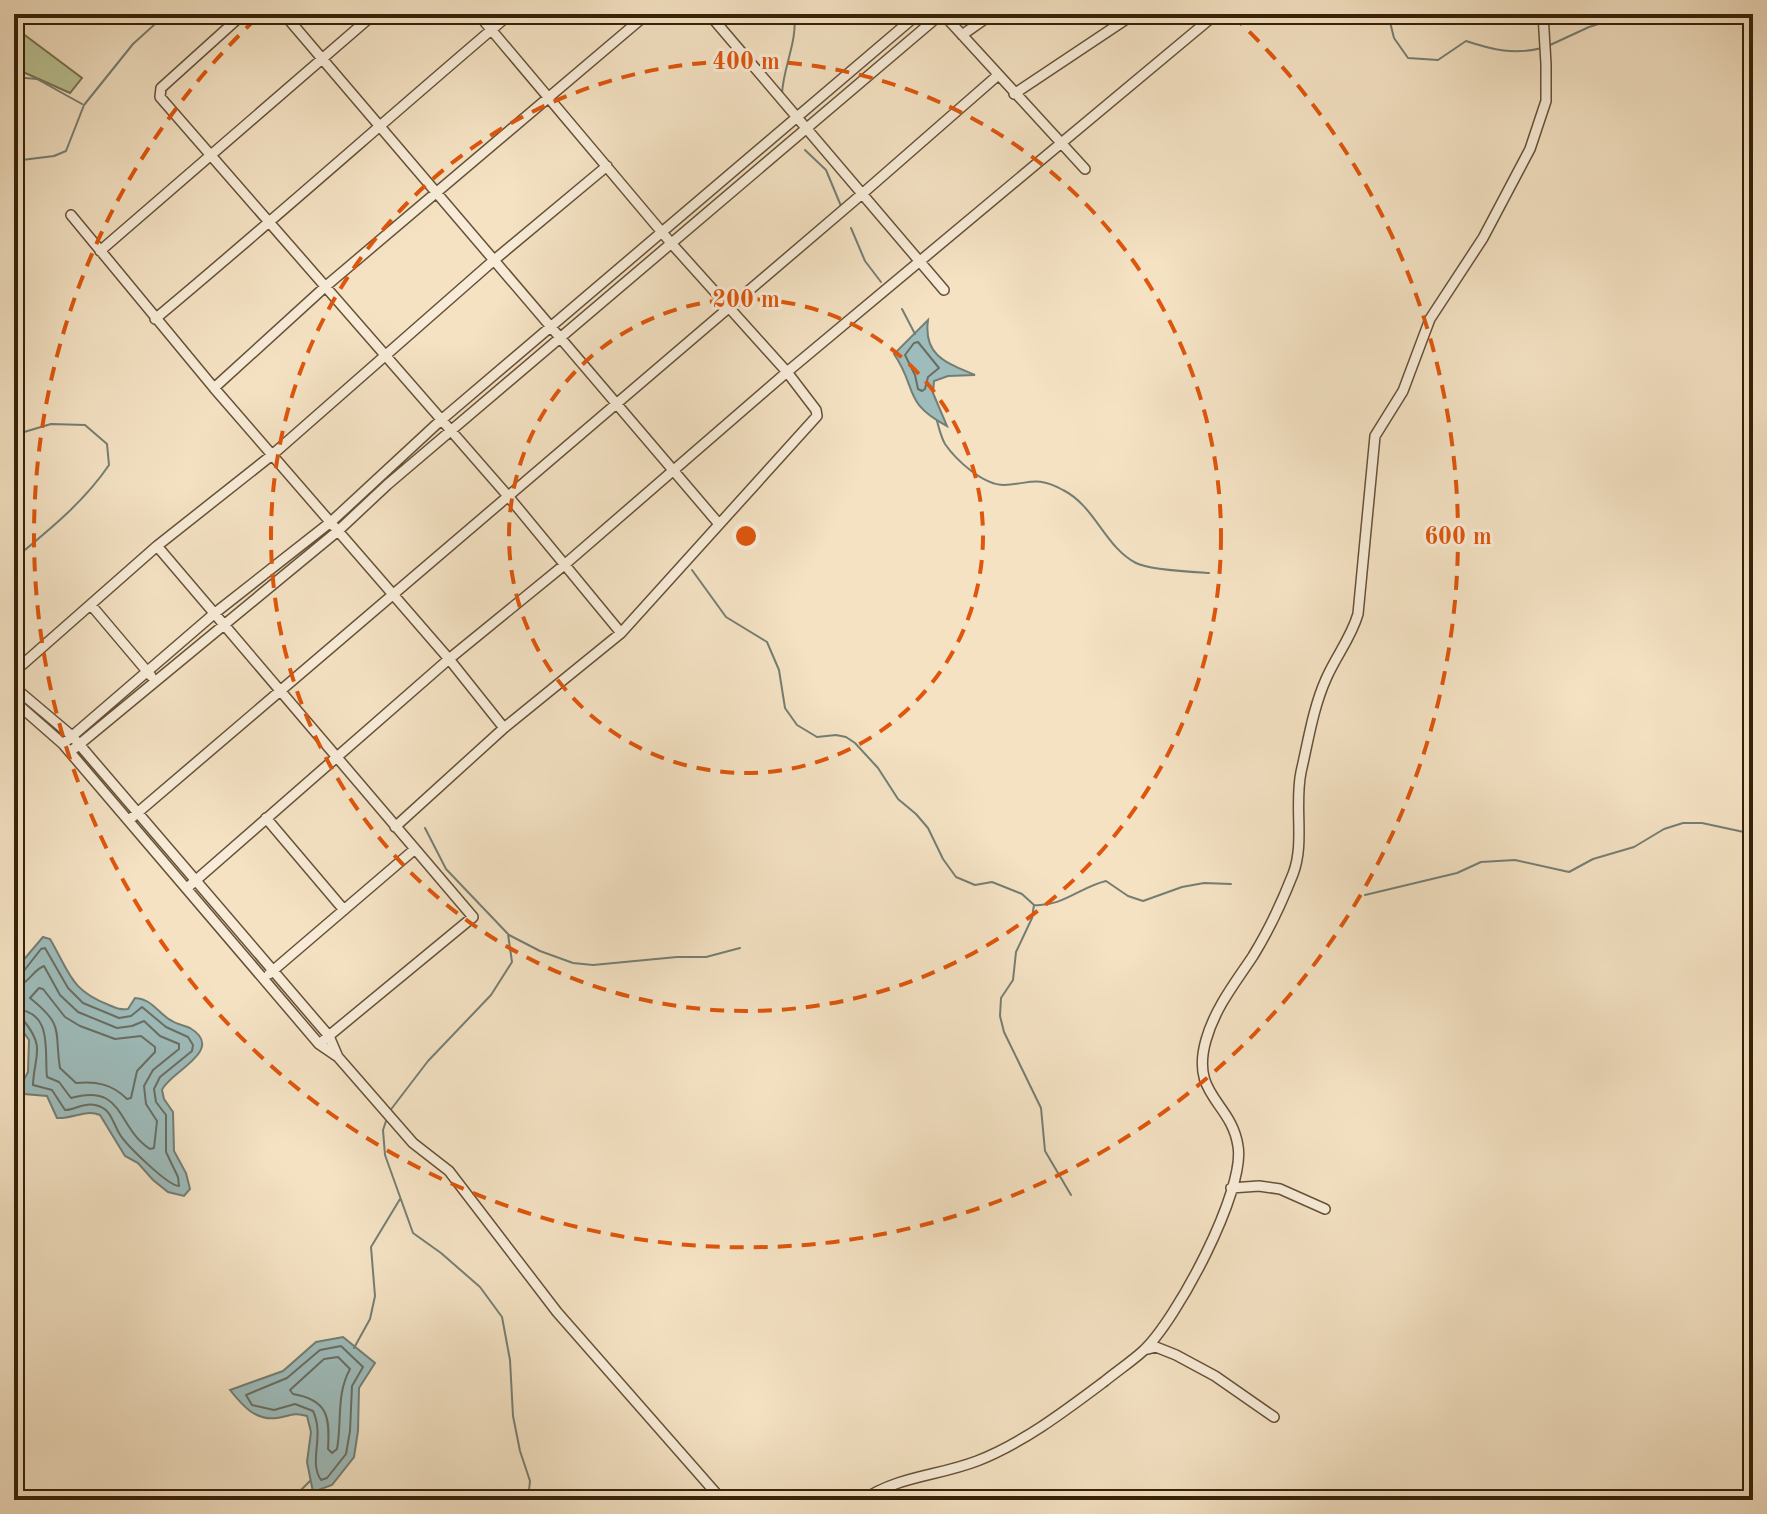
<svg xmlns="http://www.w3.org/2000/svg" width="1767" height="1514" viewBox="0 0 1767 1514" font-family="'Old Standard TT',serif">
<rect width="100%" height="100%" fill="#f4e2c3"/>
<filter id="stains"><feTurbulence type="fractalNoise" baseFrequency=".0025" numOctaves="4"/><feColorMatrix values="0 0 0 0 .2 0 0 0 0 .09 0 0 0 0 .02 0 0 0 .5 -.17"/></filter>
<radialGradient id="worn" r=".72"><stop offset=".6" stop-color="#630" stop-opacity="0"/><stop offset="1" stop-color="#630" stop-opacity=".3"/></radialGradient>
<path fill="#bbc394" stroke="#78724e" stroke-width="2" d="M 14,27 L 82,78 L 70,93 L 14,68 Z"/>
<path fill="#9ebcbb" stroke="#747e74" stroke-width="2" d="M 928,320 C 923,356 947,363 975,375 L 948,376 L 934,381 L 933,393 L 947,426 C 902,402 918,389 894,354 Z
M 43,937 L 50,939 C 70,973 70,990 109,1005 C 116,1008 119,1010 128,1009 L 135,998 C 153,999 158,1014 172,1021 C 178,1025 184,1025 190,1028 C 227,1050 169,1072 162,1090 L 164,1099 L 173,1112 L 174,1151 L 186,1173 L 190,1189 L 184,1196 L 168,1192 L 153,1180 L 138,1163 L 125,1156 L 100,1115 C 85,1109 73,1119 57,1118 L 47,1096 L 24,1094 L 20,1087 L 28,1072 L 29,1040 L 20,1027 L 14,1025 L 14,971 Z
M 343,1337 L 375,1363 L 359,1388 L 358,1431 L 354,1457 L 332,1485 L 313,1492 L 307,1462 L 311,1432 L 307,1416 C 293,1412 290,1416 277,1418 C 255,1421 242,1405 230,1390 L 283,1371 L 316,1342 Z"/>
<g fill="none" stroke-linecap="round" stroke-linejoin="round">
<path stroke="#6a6e62" stroke-width="2" d="M 918,342 L 939,368 L 928,377 L 925,389 L 922,391 L 918,389 L 915,375 L 905,355 L 914,343 Z
M 14,975 L 23,972 L 41,949 L 45,948 L 68,988 L 83,1003 L 119,1018 L 131,1016 L 142,1007 L 166,1027 L 188,1037 L 193,1045 L 192,1051 L 160,1077 L 154,1089 L 156,1102 L 166,1115 L 166,1152 L 178,1177 L 179,1186 C 168,1186 125,1144 119,1133 C 112,1121 111,1108 95,1105 C 84,1102 75,1110 65,1110 L 52,1090 L 33,1085 C 34,1056 46,1048 24,1021 L 14,1019
M 14,985 C 30,985 32,970 44,966 L 60,995 L 78,1012 L 117,1028 L 132,1026 L 144,1021 L 160,1036 L 179,1044 L 179,1049 L 153,1070 L 144,1086 L 146,1104 L 157,1121 L 154,1148 L 150,1149 C 116,1127 125,1083 71,1098 L 59,1082 L 47,1077 C 44,1051 54,1011 14,1009
M 39,988 L 43,989 L 65,1017 L 80,1026 L 115,1039 L 141,1036 L 155,1047 L 155,1052 L 137,1071 L 131,1098 L 127,1099 C 112,1084 96,1081 76,1083 L 60,1068 C 54,1030 65,1026 30,998 Z
M 341,1346 L 363,1367 L 352,1386 L 350,1431 L 346,1454 L 327,1478 L 321,1480 C 308,1462 325,1436 313,1411 L 295,1404 L 274,1410 L 252,1405 L 246,1395 L 287,1378 L 320,1350 Z
M 338,1357 L 350,1369 C 336,1394 342,1422 337,1449 L 332,1453 L 328,1449 C 330,1417 328,1400 293,1394 L 290,1390 L 324,1359 Z"/>
<path stroke="#747e74" stroke-width="2" d="M 1388,14 L 1394,38 L 1408,58 L 1438,60 L 1466,41 C 1493,50 1514,55 1542,48
M 1548,46 L 1589,27 L 1629,14
M 14,77 L 37,79 L 82,104
M 782,94 C 783,67 798,41 794,14
M 805,150 L 826,170 L 841,206
M 14,161 L 54,156 L 66,151 L 84,105 L 133,44 L 166,14
M 851,228 L 865,261 L 881,282
M 902,309 L 915,334
M 937,421 C 939,428 941,437 945,444 C 956,460 983,485 1004,485 C 1030,484 1036,475 1063,490 C 1095,506 1105,547 1136,563 C 1149,570 1192,572 1209,573
M 14,435 L 51,424 L 85,425 L 107,444 L 109,465 C 84,502 49,530 14,559
M 692,570 L 726,617 L 767,642 L 779,670 L 785,708 L 797,725 L 817,737 L 836,735 L 846,737 L 855,743 L 878,768 L 898,799 L 916,814 L 928,828 L 943,859 L 956,877 L 975,885 L 992,882 L 1022,894 L 1034,905 L 1032,918 L 1016,952 L 1013,980 L 1001,998 L 1000,1016 L 1004,1032 L 1041,1108 L 1045,1151 L 1071,1195
M 1365,895 L 1457,873 L 1481,862 L 1515,860 L 1569,872 L 1593,859 L 1634,847 L 1664,829 L 1683,823 L 1702,823 L 1753,834
M 1034,905 C 1062,907 1080,887 1106,881 L 1128,896 L 1143,901 L 1182,887 L 1204,883 L 1231,884
M 509,935 L 540,951 L 573,963 L 593,965 L 677,957 L 706,957 L 740,948
M 389,1112 L 428,1061 L 491,995 L 512,962 L 508,934 L 446,869 L 425,828
M 387,1118 L 383,1130 L 385,1155 L 413,1233 L 441,1253 L 480,1287 L 502,1317 L 510,1360 L 513,1416 L 520,1451 L 530,1481 L 528,1500
M 354,1348 L 370,1319 L 375,1296 L 371,1247 L 400,1199
M 291,1500 L 310,1481"/>
<g stroke="#665138" stroke-width="12">
<path id="street" d="M 243,14 L 161,88 L 160,97 L 508,496 L 621,633
M 284,14 L 719,524
M 709,14 L 944,290
M 943,14 L 1085,169
M 962,35 L 992,14
M 1014,94 L 1134,14
M 71,215 L 214,388 L 449,659 L 504,728
M 100,251 L 374,14
M 155,319 C 275,219 391,115 510,14
M 214,388 L 326,286 L 647,14
M 157,546 L 473,917 L 319,1044
M 91,605 L 151,676
M 14,672 L 157,546 L 272,455 L 493,261 L 607,166
M 14,687 L 72,736 L 329,1036 L 338,1057
M 14,701 L 63,744 L 319,1044 L 338,1057 L 413,1143 L 449,1171 L 557,1312 L 722,1500
M 63,744 L 215,613 L 332,521 L 440,421 L 918,14
M 70,752 L 339,530 L 387,485 L 941,14
M 266,818 L 344,910
M 129,820 L 862,194 L 997,76
M 395,827 L 504,728 L 621,633 L 817,416 L 816,410 L 787,372 L 671,243 L 478,14
M 187,888 L 449,659 L 563,566 L 787,372 L 1216,14
M 269,974 L 415,849
M 1231,1188 L 1259,1186 L 1280,1189 L 1325,1209
M 1144,1350 L 1156,1347 L 1176,1355 L 1215,1376 L 1274,1417
M 863,1500 C 898,1476 938,1476 977,1461 C 1023,1443 1065,1411 1105,1381 C 1117,1371 1131,1362 1143,1351 C 1176,1321 1246,1190 1238,1146 C 1231,1101 1190,1096 1206,1040 C 1215,1008 1235,983 1253,956 C 1269,930 1282,902 1293,874 C 1305,843 1294,806 1301,772 C 1308,742 1313,708 1326,679 C 1336,656 1351,638 1358,614 L 1375,436 L 1403,391 L 1430,319 L 1483,238 L 1530,149 L 1546,101 L 1546,64 L 1543,14"/>
</g>
<use href="#street" stroke="#f8ecd8" stroke-width="9"/>
</g>
<g fill="none" stroke="#df560c" stroke-width="4" stroke-dasharray="14 10">
<circle cx="746" cy="536" r="237"/>
<circle cx="746" cy="536" r="475"/>
<path d="M1232 15A712 712 0 1 1 260 15"/>
</g>
<circle cx="746" cy="536" r="12" fill="#df560c" stroke="#f8ecd8" stroke-width="4"/>
<g font-size="24" text-anchor="middle" font-weight="bold" fill="#df560c" stroke="#f8ecd8" stroke-width="6" stroke-linejoin="round" paint-order="stroke">
<text x="746" y="69">400 m</text>
<text x="746" y="307">200 m</text>
<text x="1458" y="544">600 m</text>
</g>
<rect width="1767" height="1514" fill="none" stroke="#f4e2c3" stroke-width="48"/>
<rect x="16" y="16" width="1735" height="1482" fill="none" stroke="#362109" stroke-width="4"/>
<rect x="24" y="24" width="1719" height="1466" fill="none" stroke="#362109" stroke-width="2"/>
<rect width="100%" height="100%" filter="url(#stains)"/>
<rect width="100%" height="100%" fill="url(#worn)"/>
</svg>
